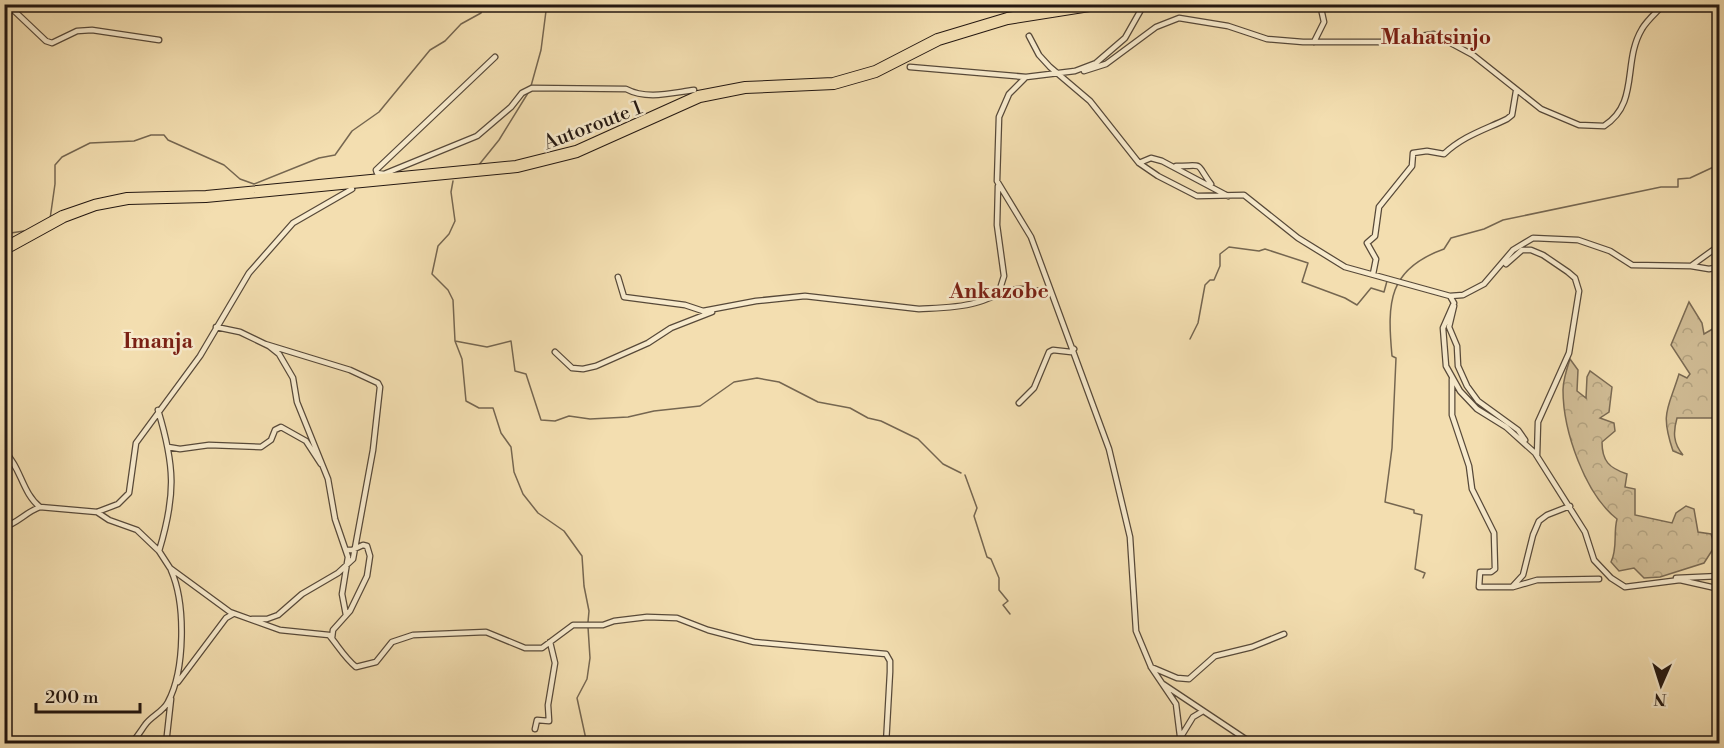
<svg xmlns="http://www.w3.org/2000/svg" width="1724" height="748" viewBox="0 0 1724 748" font-family="'Libre Bodoni',serif">
<defs>
<pattern id="forest-crowns" width="20" height="18" patternUnits="userSpaceOnUse" patternTransform="scale(1.5)"><rect width="20" height="18" fill="#d0bc95"/><path d="M2 6a3 3 0 1 1 6 0M12 15a3 3 0 1 1 6 0" fill="none" stroke="#b2a17f"/></pattern>
</defs>
<rect width="100%" height="100%" fill="#f3deb0"/>
<filter id="stains"><feTurbulence type="fractalNoise" baseFrequency=".00333" numOctaves="4"/><feColorMatrix values="0 0 0 0 .2 0 0 0 0 .09 0 0 0 0 .02 0 0 0 .5 -.17"/></filter>
<radialGradient id="worn" r=".72"><stop offset=".6" stop-color="#630" stop-opacity="0"/><stop offset="1" stop-color="#630" stop-opacity=".3"/></radialGradient>
<path fill="url(#forest-crowns)" stroke="#7a6a53" stroke-width="1.5" d="M 1689,302 L 1702,323 L 1704,334 L 1716,327 L 1719,329 L 1719,359 L 1716,363 L 1719,377 L 1720,414 L 1716,418 L 1677,418 C 1673,432 1673,443 1683,455 L 1673,451 C 1660,412 1668,410 1679,374 L 1687,378 L 1690,374 L 1671,345 Z
M 1570,359 L 1578,370 L 1577,391 L 1586,398 L 1587,377 L 1590,371 L 1612,387 L 1609,412 L 1600,418 L 1614,423 L 1615,431 L 1602,442 C 1602,461 1609,468 1627,474 L 1625,487 L 1635,489 L 1635,515 L 1672,523 L 1676,513 L 1686,506 L 1694,509 L 1698,532 L 1711,534 L 1715,546 L 1704,563 L 1660,577 L 1644,578 L 1634,568 L 1619,571 L 1611,562 C 1618,548 1613,534 1617,519 C 1585,494 1563,431 1563,390 C 1563,380 1567,368 1570,359 Z"/>
<g fill="none" stroke-linecap="round" stroke-linejoin="round">
<path stroke="#756650" stroke-width="1.5" d="M 531,86 L 541,50 L 546,11 L 558,4
M 478,166 L 499,140 L 528,93
M 453,181 L 451,192 L 455,221 L 449,234 L 438,246 L 432,274 L 448,290 L 453,300 L 455,341 L 487,347 L 511,341 L 515,371 L 526,374 L 541,420 L 555,421 L 569,416 L 590,419 L 628,417 L 654,411 L 700,406 L 734,382 L 757,378 L 779,382 L 818,402 L 850,408 L 868,418 L 881,421 L 918,439 L 943,464 L 961,473
M 50,219 L 55,184 L 55,165 L 62,157 L 90,143 L 134,141 L 151,135 L 164,135 L 168,140 L 224,165 L 240,179 L 254,184 L 319,158 L 335,155 L 352,131 L 379,112 L 430,50 L 445,41 L 461,24 L 481,13 L 484,4
M 4,234 L 24,231
M 1190,339 L 1198,323 L 1205,285 L 1210,280 L 1214,280 L 1220,266 L 1220,254 L 1229,247 L 1259,251 L 1265,249 L 1308,263 L 1302,282 L 1345,298 L 1357,305 L 1371,288 L 1384,292 L 1387,281
M 455,341 L 462,359 L 466,401 L 479,408 L 493,408 L 501,433 L 511,447 L 514,472 L 523,494 L 538,513 L 564,531 L 582,556 L 584,586 L 589,611 L 588,622
M 965,475 L 977,508 L 974,516 L 987,557 L 991,559 L 999,578 L 999,590 L 1008,601 L 1003,605 L 1010,614
M 1423,578 L 1425,573 L 1415,569 L 1422,515 L 1414,513 L 1414,510 L 1385,502 L 1392,448 L 1396,358 L 1392,356 C 1387,302 1388,269 1444,249 L 1451,238 L 1484,229 L 1503,220 L 1661,187 L 1678,187 L 1678,179 L 1690,178 L 1720,164
M 587,744 L 577,698 L 587,679 L 590,658 L 588,627"/>
<g stroke="#574939" stroke-width="7">
<path id="minor" d="M 7,4 L 46,41 L 52,43 L 77,31 L 92,30 L 159,40
M 1142,8 L 1125,38 L 1096,63 L 1075,71 L 1026,77 L 1009,94 L 999,117 L 997,181 L 1031,237 L 1109,449 L 1130,537 L 1136,631 L 1151,667 L 1176,704 L 1181,744
M 1029,36 L 1039,55 L 1050,67 L 1090,101 L 1139,163 L 1158,176 L 1197,196 L 1244,195 L 1298,238 L 1345,267 L 1450,296 L 1454,303 L 1443,328 L 1446,366 L 1460,391 L 1477,409 L 1506,427 L 1535,453 L 1585,532 L 1594,560 L 1611,578 L 1625,587 L 1680,580 L 1720,589
M 1314,42 L 1324,22 L 1320,4
M 495,57 L 376,170 L 377,173 L 384,174 L 477,136 L 511,107 L 522,93 L 532,88 L 626,89 C 647,100 671,93 694,90
M 910,67 L 1026,77
M 1084,71 L 1106,64 L 1156,27 L 1179,18 L 1228,26 L 1267,39 L 1303,42 L 1381,42 L 1434,34 L 1473,55 L 1541,109 L 1579,125 L 1604,126 C 1640,103 1622,62 1642,29 C 1647,20 1657,12 1664,4
M 1139,163 L 1151,158 L 1162,161 L 1228,196
M 1176,166 C 1206,166 1194,161 1211,184
M 998,186 L 997,225 L 1004,276 L 999,292
M 1506,264 L 1522,250 L 1531,250 L 1543,255 L 1568,272 L 1575,278 L 1579,291 L 1569,353 L 1538,422 L 1537,456
M 1691,266 L 1709,269 L 1720,267
M 1373,274 L 1376,259 L 1367,243 L 1375,236 L 1379,207 L 1412,166 L 1413,153 L 1427,151 L 1444,154 C 1463,136 1484,130 1507,119 L 1512,115 L 1516,91
M 618,277 L 624,297 L 685,305 L 703,311 L 756,301 L 805,296 L 919,309 C 937,308 957,308 975,303 C 990,299 1002,291 1018,289 C 1029,288 1039,293 1050,290
M 1450,296 L 1463,295 L 1484,284 L 1513,250 L 1533,238 L 1578,240 L 1610,251 L 1632,265 L 1691,266 L 1720,245
M 1454,306 L 1449,327 L 1457,346 L 1458,366 L 1467,386 L 1478,401 L 1518,430 L 1525,440
M 216,327 L 240,332 L 269,346 L 279,354 L 293,378 L 297,402 L 328,479 L 335,519 L 348,557 L 342,594 L 346,615
M 555,352 L 572,368 L 583,369 L 596,366 L 648,343 L 671,328 L 712,312
M 1452,379 L 1452,415 L 1469,466 L 1472,489 L 1494,533 L 1495,569 L 1491,572 L 1480,572 L 1479,587 L 1512,587 L 1523,575 L 1533,535 L 1539,521 L 1547,515 L 1570,506
M 1019,403 L 1034,388 L 1049,352 L 1053,350 L 1071,352 L 1074,349
M 158,410 C 175,466 176,495 159,551
M 168,447 L 180,449 L 209,445 L 261,447 L 271,440 L 275,430 L 281,427 L 306,441 L 321,464
M 4,451 C 21,467 22,493 40,507 L 97,512 L 118,504 L 129,493 L 136,443 L 200,356 L 249,273 L 293,223 L 352,189
M 97,512 L 109,520 L 137,530 L 159,551 L 170,568 L 230,612 L 280,630 L 329,635 C 339,647 344,657 356,667 L 376,662 L 392,642 L 413,635 L 486,632 L 525,648 L 542,648 L 573,625 L 603,625 L 614,621 L 647,617 L 677,618 L 708,630 L 754,642 L 886,654 L 890,661 L 890,672 L 886,744
M 4,527 C 18,523 26,512 40,507
M 1676,578 L 1720,576
M 1513,587 L 1537,580 L 1599,579
M 252,619 L 267,619 L 278,615 L 302,594 L 338,573 L 353,559 L 373,450 L 380,387 L 378,383 L 350,370 L 265,344
M 332,638 L 333,630 L 350,611 L 367,576 L 370,556 L 367,546 L 363,545 L 352,550 L 346,550
M 1151,667 L 1177,678 L 1189,679 L 1215,656 L 1252,647 L 1284,634
M 178,682 L 226,618 L 233,614
M 1163,684 L 1253,744
M 1720,687 L 1716,702 L 1720,711
M 535,729 L 537,720 L 549,721 L 548,705 L 555,663 L 550,642
M 1182,735 L 1193,717 L 1203,711
M 131,744 C 137,737 140,732 145,725 C 151,716 163,712 168,702 C 185,670 186,604 171,570
M 166,744 L 171,699"/>
</g>
<g stroke="#231711" stroke-width="8">
<path id="major" d="M 4,246 L 62,214 L 94,203 L 127,196 L 206,194 L 516,164 L 576,149 L 698,94 L 745,85 L 833,81 L 875,69 L 937,37 L 1007,16 L 1084,4
M 4,252 L 64,219 L 96,207 L 128,201 L 206,199 L 517,169 L 577,154 L 700,99 L 745,90 L 834,86 L 876,74 L 939,42 L 1008,21 L 1115,4"/>
</g>
<use href="#minor" stroke="#f7eacc" stroke-width="4.5"/>
<use href="#major" stroke="#f3deb0" stroke-width="6"/>
</g>
<g text-anchor="middle" dominant-baseline="central" stroke-width="5" stroke-linejoin="round" paint-order="stroke">
<g font-size="20" fill="#231711" stroke="#f7eacc">
<text transform="translate(593 126) rotate(-21)">Autoroute 1</text>
</g>
<g font-size="21" font-weight="bold" fill="#7a1f14" stroke="#f7eacc">
<text x="1436" y="38">Mahatsinjo</text>
<text x="999" y="292">Ankazobe</text>
<text x="158" y="342">Imanja</text>
</g>
</g>
<rect width="1724" height="748" fill="none" stroke="#f3deb0" stroke-width="24"/>
<rect x="6" y="6" width="1712" height="736" fill="none" stroke="#231711" stroke-width="3"/>
<rect x="12" y="12" width="1700" height="724" fill="none" stroke="#231711" stroke-width="1.5"/>
<g transform="translate(1661 685) rotate(183)" stroke="#f7eacc" stroke-width="4.5" paint-order="stroke">
<path d="M0-4.5L10 22L0 15L-10 22Z" fill="#231711"/>
<text y="-9" font-size="16" font-weight="bold" text-anchor="middle" fill="#231711">N</text>
</g>
<path d="M36 703v9h104v-9" fill="none" stroke="#231711" stroke-width="3"/>
<text x="45" y="703" font-size="18" fill="#231711" stroke="#f7eacc" stroke-width="4.5" paint-order="stroke">200 m</text>
<rect width="100%" height="100%" filter="url(#stains)"/>
<rect width="100%" height="100%" fill="url(#worn)"/>
</svg>
